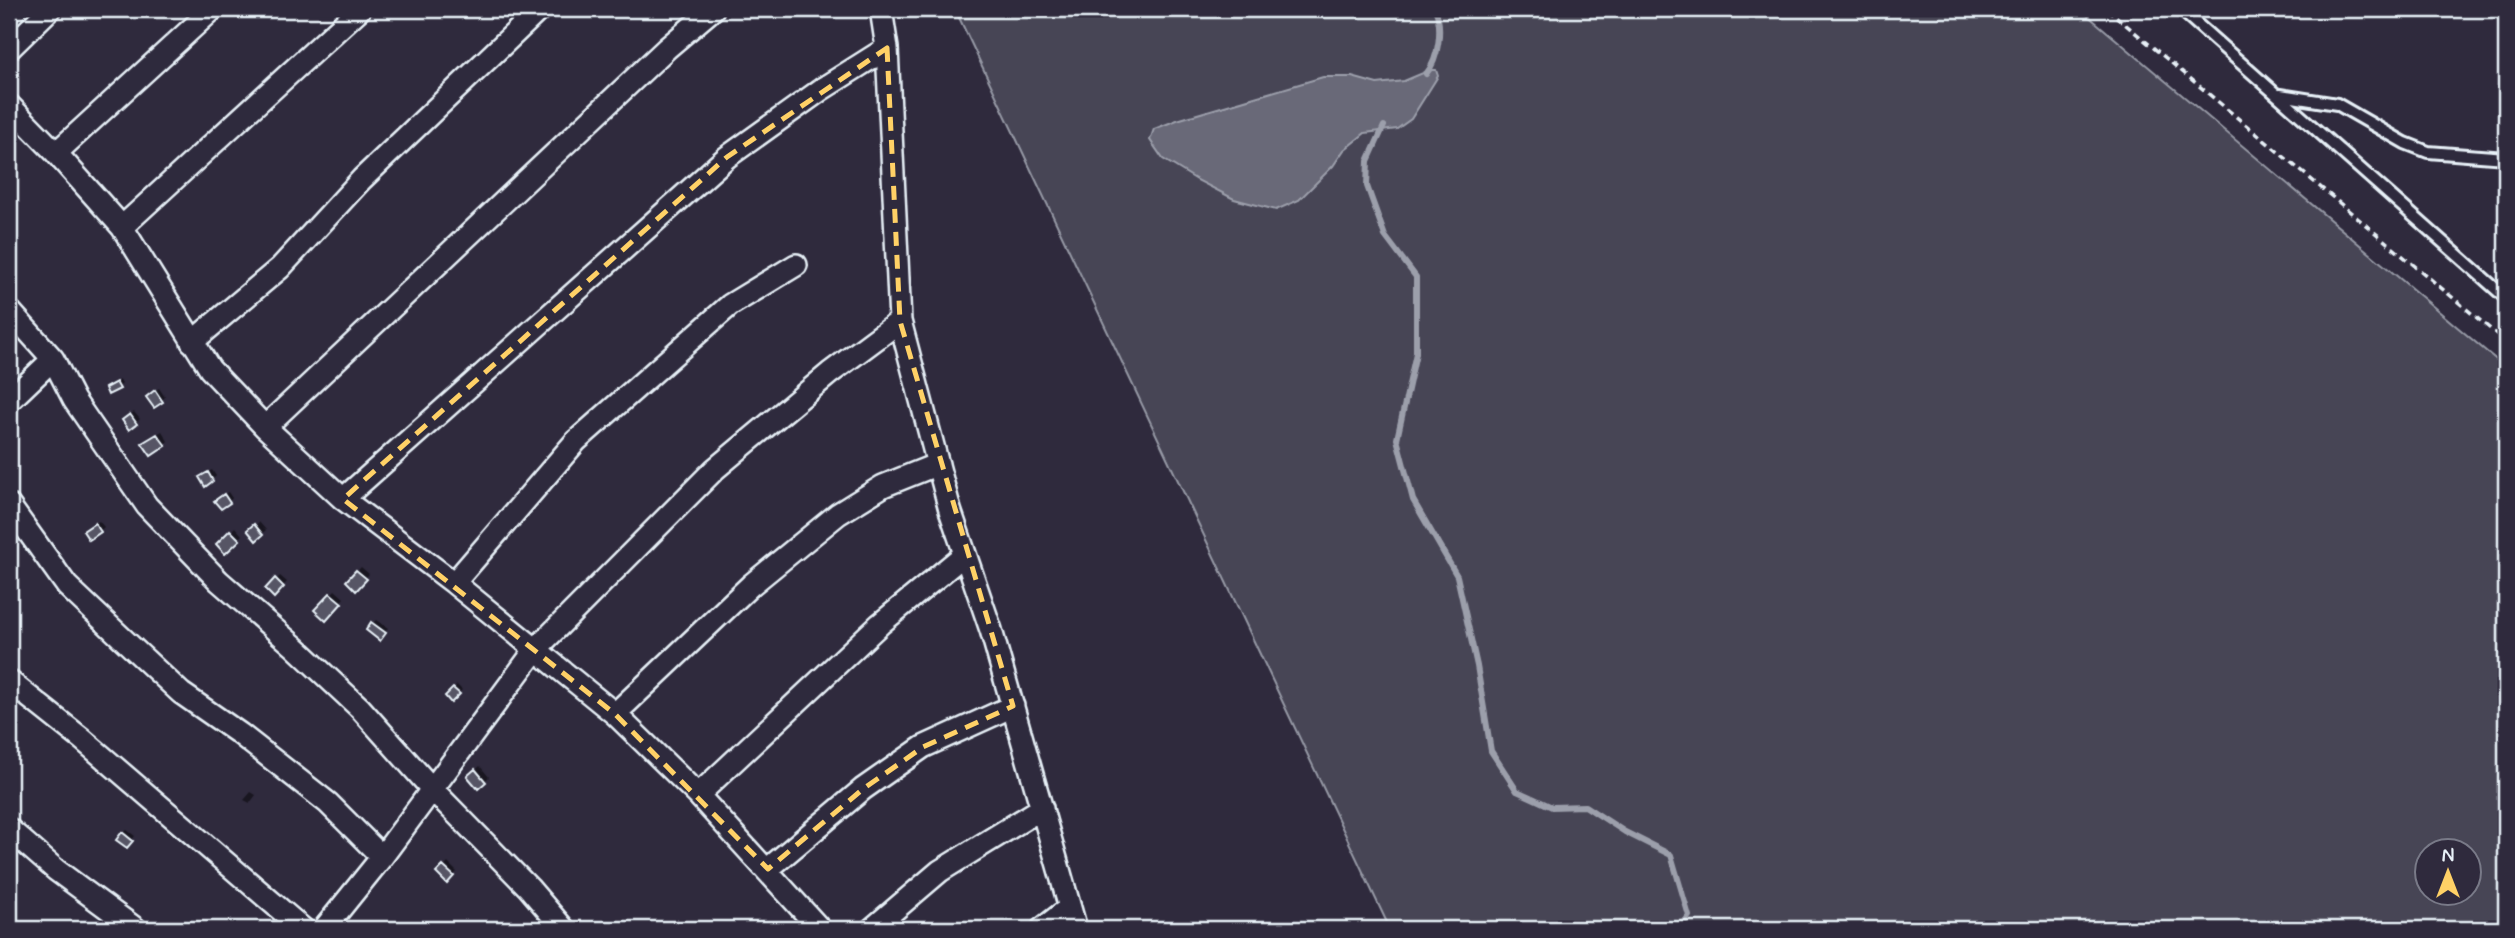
<svg xmlns="http://www.w3.org/2000/svg" width="2515" height="938" viewBox="0 0 2515 938" font-family="Mynerve,sans-serif">
<rect width="100%" height="100%" fill="#2f2a3d"/>
<filter id="ink" filterUnits="userSpaceOnUse"><feTurbulence type="fractalNoise" baseFrequency=".0143" numOctaves="2"/><feDisplacementMap in="SourceGraphic" scale="14" xChannelSelector="R" yChannelSelector="G"/><feConvolveMatrix kernelMatrix="1 2 1 2 8 2 1 2 1" color-interpolation-filters="sRGB"/></filter>
<g filter="url(#ink)">
<path fill="#464455" stroke="#979aa6" stroke-width="2" fill-rule="evenodd" d="M 955,9 L 2080,9 L 2506,368 L 2506,929 L 1390,929 ZM 2428,850 L 2470,850 L 2470,892 L 2428,892 Z"/>
<path fill="#696978" stroke="#9c9fab" stroke-width="2" d="M 1430,70 L 1436,70 L 1438,76 L 1411,119 L 1397,129 L 1365,133 L 1344,150 L 1333,166 L 1299,200 L 1276,210 L 1234,199 L 1197,180 L 1163,159 L 1150,140 L 1154,129 L 1177,120 L 1323,77 L 1352,77 L 1377,84 L 1404,81 Z"/>
<path fill="#0007" d="M 120,380 L 122,384 L 119,387 L 107,389 Z
M 159,388 L 165,397 L 162,400 L 152,393 Z
M 134,412 L 140,419 L 136,423 L 128,416 Z
M 162,431 L 168,441 L 165,444 L 148,440 Z
M 212,470 L 216,476 L 212,480 L 205,474 Z
M 228,492 L 232,498 L 229,502 L 220,497 Z
M 99,521 L 104,527 L 100,531 L 88,528 Z
M 259,522 L 266,530 L 256,539 L 249,531 Z
M 235,527 L 242,535 L 225,551 L 218,544 Z
M 361,567 L 369,574 L 356,588 L 348,581 Z
M 280,576 L 287,582 L 274,595 L 267,589 Z
M 335,590 L 344,598 L 326,618 L 317,610 Z
M 376,620 L 388,628 L 383,635 L 373,623 Z
M 457,685 L 462,690 L 451,700 L 447,696 Z
M 222,721 L 227,726 L 217,736 L 212,731 Z
M 480,766 L 489,777 L 478,787 L 469,776 Z
M 251,792 L 256,795 L 250,803 L 244,800 Z
M 127,830 L 135,836 L 130,842 L 123,833 Z
M 448,863 L 457,872 L 447,881 L 438,873 Z"/>
<g fill="none" stroke-linecap="round" stroke-linejoin="round">
<path stroke="#9c9fab" stroke-width="6" d="M 1426,74 C 1439,59 1443,26 1435,9
M 1384,126 L 1368,161 L 1367,186 L 1385,236 L 1416,277 L 1416,353 L 1397,439 L 1413,500 L 1457,576 L 1477,666 L 1491,751 L 1517,791 L 1552,807 L 1585,806 L 1625,832 L 1671,855 L 1689,916 L 1679,929"/>
</g>
<path fill="#575565" stroke="#e8f1f8" stroke-width="2" d="M 116,382 L 120,389 L 108,395 L 105,388 Z
M 155,390 L 163,402 L 154,408 L 146,397 Z
M 130,414 L 137,424 L 129,430 L 122,420 Z
M 157,434 L 166,446 L 151,456 L 142,443 Z
M 208,472 L 213,481 L 205,487 L 199,477 Z
M 224,494 L 230,503 L 221,509 L 214,501 Z
M 95,523 L 101,532 L 89,540 L 83,531 Z
M 254,524 L 263,535 L 256,541 L 247,530 Z
M 230,530 L 240,540 L 225,554 L 216,544 Z
M 356,570 L 367,579 L 356,591 L 346,581 Z
M 275,578 L 284,587 L 274,598 L 265,589 Z
M 330,593 L 342,603 L 326,621 L 314,610 Z
M 371,622 L 386,633 L 380,641 L 366,630 Z
M 453,688 L 460,694 L 451,703 L 445,696 Z
M 475,769 L 486,782 L 478,789 L 467,776 Z
M 122,832 L 133,841 L 127,848 L 116,840 Z
M 443,866 L 454,876 L 447,884 L 436,873 Z"/>
<g fill="none" stroke-linecap="round" stroke-linejoin="round">
<g stroke="#e8f1f8" stroke-width="16">
<path id="service" d="M 2180,9 L 2506,298
M 2280,95 L 2337,104 L 2405,143 L 2428,152 L 2506,158"/>
</g>
<g stroke="#e8f1f8" stroke-width="26">
<path id="minor" d="M 881,9 L 887,48 L 900,321 L 950,510 L 991,630 L 1076,929
M 9,49 L 50,9
M 9,105 L 56,153 L 122,227 L 210,369 L 265,427 L 343,499 L 454,583 L 615,714 L 698,795 L 820,929
M 56,153 L 213,9
M 122,227 L 360,9
M 9,310 L 53,359
M 192,342 L 280,268 L 362,179 L 540,9
M 9,401 L 53,359 L 74,400 L 147,506 L 219,581 L 295,647 L 360,708 L 432,789 L 529,888 L 564,929
M 265,427 L 667,48 L 713,9
M 343,499 L 727,157 L 822,89 L 887,48
M 9,505 L 67,586 L 122,638 L 181,693 L 240,734 L 328,803 L 382,857
M 454,583 L 576,441 L 730,305 L 796,265
M 9,681 L 82,739 L 303,929
M 615,714 L 751,585 L 838,514 L 883,486 L 938,464
M 698,795 L 880,624 L 965,554
M 9,829 L 56,870 L 136,929
M 768,869 L 863,789 L 923,747 L 1013,706
M 324,929 L 382,857 L 536,649 L 715,469 L 830,373 L 900,321
M 872,929 L 940,871 L 1042,808
M 1042,929 L 1069,908"/>
</g>
<path stroke="#e8f1f8" stroke-width="3.5" stroke-dasharray="7 5" stroke-linecap="butt" d="M 2107,9 L 2506,342"/>
<use href="#service" stroke="#2f2a3d" stroke-width="10"/>
<use href="#minor" stroke="#2f2a3d" stroke-width="21"/>
</g>
</g>
<path fill="none" stroke="#ffd166" stroke-width="5" stroke-dasharray="14 9" stroke-linejoin="round" d="M 887,48 L 900,321 L 1013,706 L 923,747 L 863,789 L 768,869 L 615,714 L 343,499 L 727,157 Z"/>
<rect width="2515" height="938" fill="none" stroke="#2f2a3d" stroke-width="35"/>
<rect x="18" y="18" width="2480" height="903" fill="none" stroke="#e8f1f8" stroke-width="2.5" filter="url(#ink)"/>
<g transform="translate(2448 872)"><circle r="33" fill="#2f2a3d" stroke="#797a88" stroke-width="2"/>
<path d="M0-5L12 26L0 18L-12 26Z" fill="#ffd166"/>
<text y="-10" font-size="19" font-weight="bold" text-anchor="middle" fill="#e8f1f8">N</text>
</g>
</svg>
